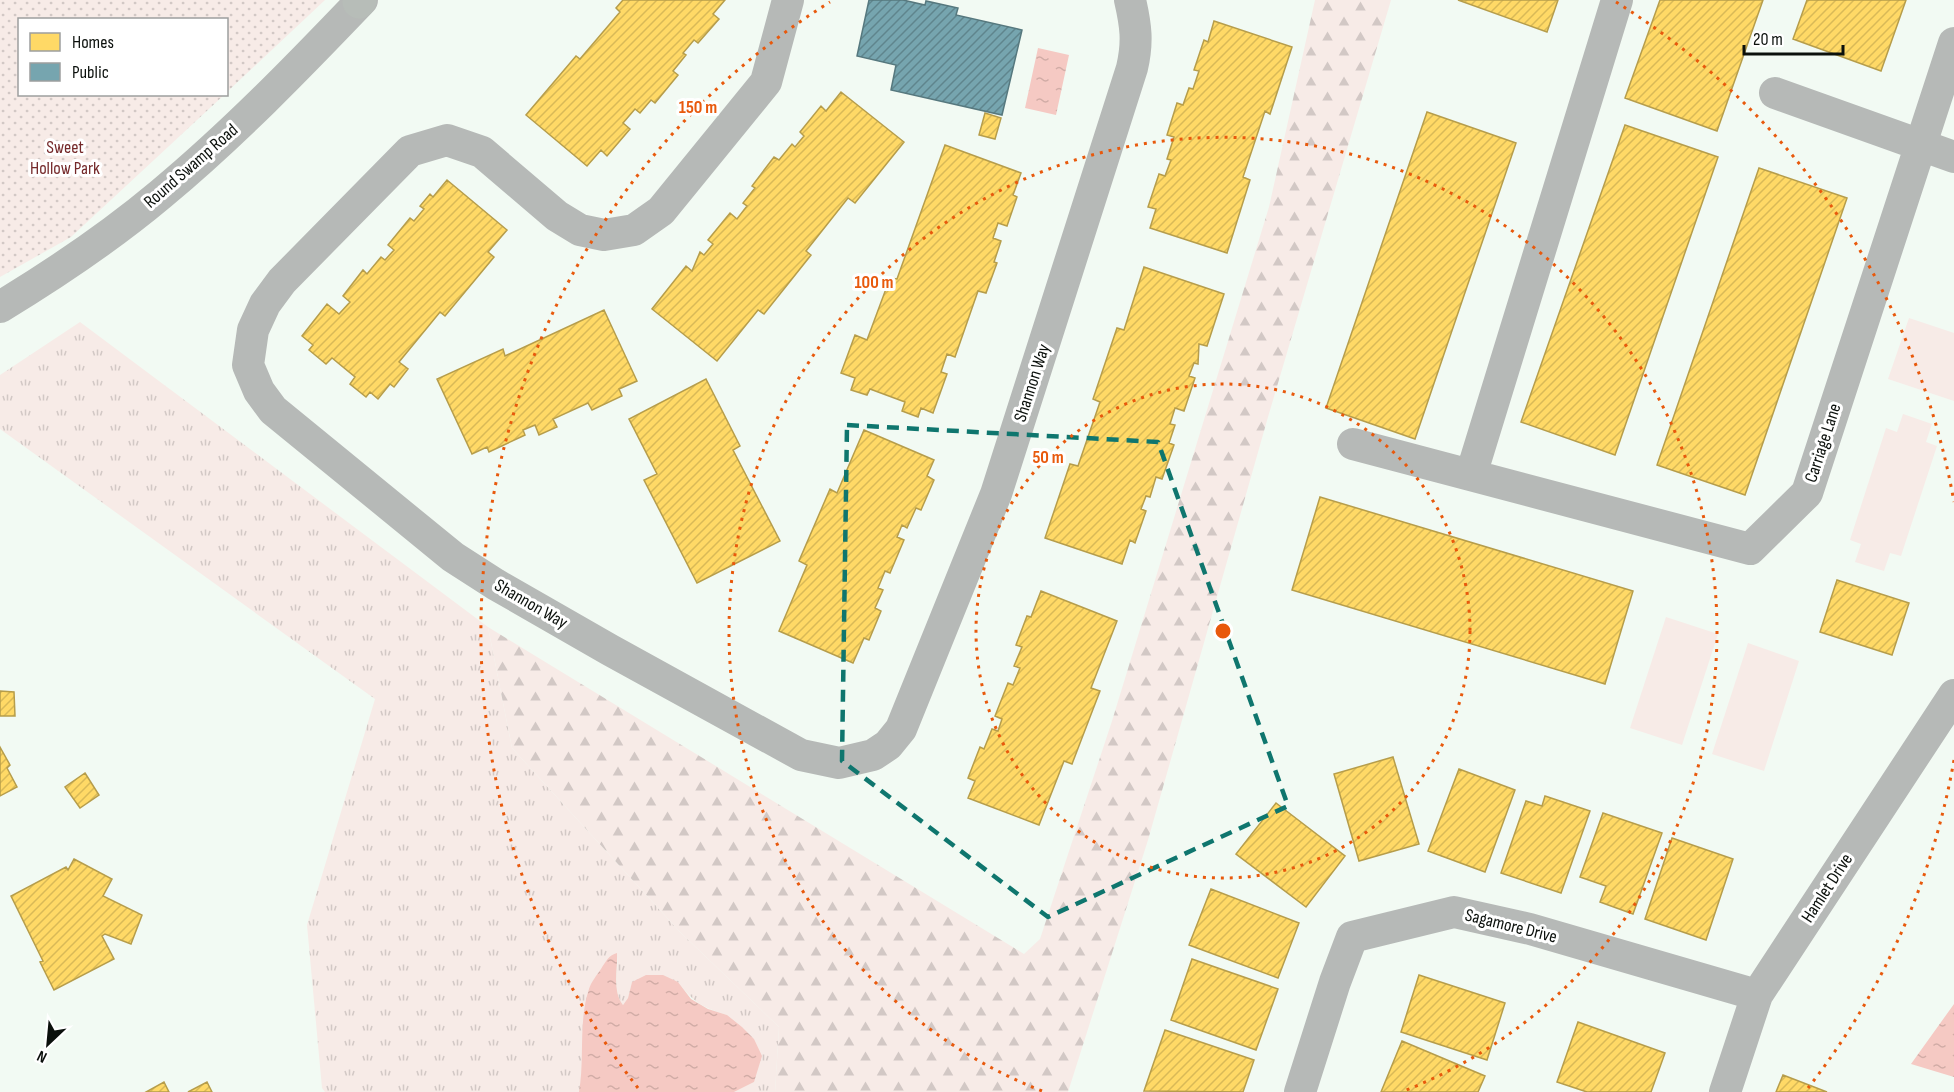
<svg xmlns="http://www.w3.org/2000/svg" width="1954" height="1092" viewBox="0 0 1954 1092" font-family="'Sofia Sans Condensed',sans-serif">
<defs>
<pattern id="grass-tufts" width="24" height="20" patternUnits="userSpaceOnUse" patternTransform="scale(1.5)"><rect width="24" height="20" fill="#f7ebe7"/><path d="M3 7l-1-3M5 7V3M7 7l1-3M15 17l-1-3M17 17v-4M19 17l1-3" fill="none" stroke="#d2c8c5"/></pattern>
<pattern id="forest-firs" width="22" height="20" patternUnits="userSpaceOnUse" patternTransform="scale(1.5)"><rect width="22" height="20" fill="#f7ebe7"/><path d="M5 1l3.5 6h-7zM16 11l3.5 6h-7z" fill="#d2c8c5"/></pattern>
<pattern id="park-dots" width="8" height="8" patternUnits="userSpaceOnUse" patternTransform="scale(1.5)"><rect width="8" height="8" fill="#f7ebe7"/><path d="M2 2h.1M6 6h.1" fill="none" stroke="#d2c8c5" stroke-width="1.8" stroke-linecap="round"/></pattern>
<pattern id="water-ripples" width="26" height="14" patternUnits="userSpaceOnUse" patternTransform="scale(1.5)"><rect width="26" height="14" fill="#f5c9c3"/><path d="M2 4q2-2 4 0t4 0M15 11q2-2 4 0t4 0" fill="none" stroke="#d1aca6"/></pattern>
<pattern id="homes-hatch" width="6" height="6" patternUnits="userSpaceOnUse" patternTransform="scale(1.5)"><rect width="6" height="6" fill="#ffd966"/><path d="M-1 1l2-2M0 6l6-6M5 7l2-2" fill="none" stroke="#d9b957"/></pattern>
<pattern id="public-hatch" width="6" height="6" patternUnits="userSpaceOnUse" patternTransform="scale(1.5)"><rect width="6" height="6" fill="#76a5af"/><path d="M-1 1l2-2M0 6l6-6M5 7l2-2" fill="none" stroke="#5f858d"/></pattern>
</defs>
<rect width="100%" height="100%" fill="#f2faf3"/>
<path fill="url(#grass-tufts)" d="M 80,322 L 488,627 L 512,748 L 680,932 L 779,1027 L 775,1092 L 734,1092 L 754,1082 L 727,1015 C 702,1007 694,1003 678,982 L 632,982 L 628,998 L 623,1005 C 612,991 619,970 617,953 L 582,1076 L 579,1092 L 325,1092 L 322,1088 L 307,925 L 375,699 L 0,429 L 0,375 Z"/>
<path fill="url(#forest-firs)" d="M 1315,0 L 1391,0 L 1268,417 L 1148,840 L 1068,1092 L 775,1092 L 779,1027 L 680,932 L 512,748 L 488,627 L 1024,954 L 1040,939 L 1112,721 L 1269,207 Z"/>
<path fill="url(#park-dots)" d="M 0,0 L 325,0 L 227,92 L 226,20 L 20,20 L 20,94 L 224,95 L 71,237 L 0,277 Z"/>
<path fill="#f7ebe7" d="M 1909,318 L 1954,333 L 1954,401 L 1888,379 Z
M 1903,414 L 1932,424 L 1926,442 L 1937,446 L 1901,556 L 1890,553 L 1884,571 L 1855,562 L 1861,544 L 1850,540 L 1886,428 L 1897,432 Z
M 1666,617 L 1718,634 L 1682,745 L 1630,728 Z
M 1748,643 L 1799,661 L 1764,771 L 1712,754 Z"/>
<path fill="url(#water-ripples)" d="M 1038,48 L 1069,55 L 1056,115 L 1025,108 Z
M 617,953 C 618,969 612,991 623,1005 L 628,998 L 632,982 L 646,975 L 663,975 L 678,982 L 691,999 L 708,1009 L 727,1015 L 742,1027 L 754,1039 L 762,1056 L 754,1082 L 734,1092 L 579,1092 C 585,1058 578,1022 589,989 C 591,982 597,975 601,969 C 606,961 609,955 617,953 Z
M 1954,1004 L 1954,1077 L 1911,1064 Z"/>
<path fill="url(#homes-hatch)" stroke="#b69d4b" stroke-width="1.5" d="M 623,0 L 725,0 L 713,14 L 719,19 L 698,43 L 694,40 L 683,53 L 686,55 L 673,71 L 678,75 L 655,103 L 651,100 L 640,113 L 635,109 L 623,123 L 630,129 L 607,156 L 601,150 L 587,166 L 526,115 L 576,56 L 580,59 L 620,12 L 616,8 Z
M 1458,0 L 1558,0 L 1547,32 Z
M 1660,0 L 1763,0 L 1717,131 L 1625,98 Z
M 1807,0 L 1906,0 L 1881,71 L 1793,39 Z
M 1214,21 L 1292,47 L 1270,114 L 1265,111 L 1243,177 L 1250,180 L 1227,253 L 1150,228 L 1156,209 L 1148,207 L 1159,174 L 1165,176 L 1171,160 L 1167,159 L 1174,137 L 1167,135 L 1177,103 L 1183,105 L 1189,88 L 1193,89 L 1199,71 L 1194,70 L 1204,40 L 1208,42 Z
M 841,92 L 904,142 L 855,203 L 848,198 L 806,251 L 811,255 L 764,314 L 758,310 L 717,361 L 652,309 L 686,266 L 692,271 L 700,252 L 704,255 L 713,244 L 708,240 L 730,213 L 737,219 L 747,206 L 743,203 L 755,188 L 752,186 L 774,157 L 779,160 L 792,144 L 795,147 L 804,136 L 800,132 L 821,106 L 826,111 Z
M 1427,112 L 1516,143 L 1415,439 L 1326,408 Z
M 985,113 L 1001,118 L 995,139 L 979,135 Z
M 1625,125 L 1718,157 L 1615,455 L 1521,422 Z
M 945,145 L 1021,173 L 1013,195 L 1017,197 L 1007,226 L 998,223 L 993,238 L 1001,241 L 994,262 L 997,263 L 986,293 L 978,291 L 955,357 L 947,354 L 941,372 L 947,374 L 933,413 L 921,408 L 918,417 L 902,411 L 905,402 L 870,389 L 867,395 L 851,390 L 855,378 L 841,373 L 855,335 L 867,340 L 890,278 L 897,279 Z
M 1759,168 L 1847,198 L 1745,495 L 1657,465 Z
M 447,180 L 507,230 L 488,252 L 494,257 L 445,316 L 440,312 L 399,362 L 408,369 L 394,387 L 390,384 L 378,399 L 370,392 L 366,397 L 350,384 L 355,377 L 332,358 L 326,364 L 309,350 L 313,345 L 302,336 L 327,304 L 339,314 L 350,302 L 343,296 L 363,270 L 367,274 L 381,257 L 385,260 L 394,250 L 388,245 L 410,218 L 414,221 L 424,209 L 420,206 L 430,194 L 433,197 Z
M 1144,267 L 1224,294 L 1207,346 L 1199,344 L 1198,364 L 1194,363 L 1189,376 L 1195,378 L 1184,411 L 1175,408 L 1170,424 L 1175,425 L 1169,443 L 1174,445 L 1162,479 L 1156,477 L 1150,497 L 1146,496 L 1141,509 L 1146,511 L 1135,543 L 1130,540 L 1122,564 L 1045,538 L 1070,464 L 1078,466 L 1100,402 L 1093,399 L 1117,328 L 1124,330 Z
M 604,310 L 637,381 L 619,389 L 622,396 L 592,410 L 588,403 L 553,419 L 557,427 L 539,435 L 535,425 L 523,430 L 525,435 L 489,452 L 487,447 L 472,454 L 437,379 L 503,349 L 505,356 Z
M 706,379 L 740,446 L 733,450 L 780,541 L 697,583 L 644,480 L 657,474 L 629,419 Z
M 864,430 L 934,460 L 927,476 L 934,480 L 921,510 L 916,508 L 907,528 L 902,525 L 897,537 L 904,540 L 890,573 L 885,571 L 878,588 L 883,590 L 875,608 L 881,611 L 869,640 L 864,638 L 853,663 L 779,631 L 807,565 L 799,561 L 830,489 L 837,493 Z
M 1320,497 L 1633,591 L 1605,684 L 1292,590 Z
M 1837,580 L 1909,603 L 1892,655 L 1820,632 Z
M 1041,591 L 1117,621 L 1091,688 L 1100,691 L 1072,764 L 1064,761 L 1039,825 L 968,798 L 975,781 L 968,778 L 980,747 L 984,749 L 992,729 L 998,731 L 1002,719 L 995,716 L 1008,683 L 1013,685 L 1020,668 L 1014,666 L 1022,647 L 1016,645 L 1027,616 L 1031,617 Z
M 0,691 L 14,692 L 15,716 L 0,716 Z
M 0,747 L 10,765 L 7,768 L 17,787 L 0,796 Z
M 1393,757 L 1419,844 L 1359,861 L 1334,774 Z
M 1459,769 L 1515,790 L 1485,872 L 1428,851 Z
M 85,773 L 99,795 L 80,808 L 65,787 Z
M 1545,796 L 1590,811 L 1561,893 L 1501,873 L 1526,801 L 1542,806 Z
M 1276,803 L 1345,856 L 1306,907 L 1236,854 Z
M 1603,813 L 1662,833 L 1633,914 L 1600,902 L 1606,886 L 1580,877 Z
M 1672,838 L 1733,859 L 1706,940 L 1645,919 Z
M 74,859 L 112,879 L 103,896 L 142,915 L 131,944 L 105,934 L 102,936 L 114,959 L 54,990 L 40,962 L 43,961 L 11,896 L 66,867 L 68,870 Z
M 1211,889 L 1299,923 L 1278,978 L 1189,945 Z
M 1192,959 L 1278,989 L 1256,1050 L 1171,1020 Z
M 1419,975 L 1505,1003 L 1487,1060 L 1401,1032 Z
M 1578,1022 L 1665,1053 L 1651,1092 L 1587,1092 L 1557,1082 Z
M 1165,1030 L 1254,1060 L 1243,1092 L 1144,1091 Z
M 1402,1041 L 1485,1076 L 1478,1092 L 1381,1092 Z
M 1783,1075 L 1827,1092 L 1776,1092 Z
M 164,1082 L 169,1092 L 146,1092 Z
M 207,1082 L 212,1092 L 188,1092 Z"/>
<path fill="url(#public-hatch)" stroke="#56787e" stroke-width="1.5" d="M 869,0 L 903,0 L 925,5 L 926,1 L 958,8 L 956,15 L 1022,30 L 1002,115 L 891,90 L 896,65 L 857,56 Z"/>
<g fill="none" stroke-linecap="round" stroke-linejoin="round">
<path stroke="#b6b9b7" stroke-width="32" d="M 788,0 L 766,82 L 661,211 L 634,230 L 604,235 L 580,230 L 557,216 L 482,152 L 447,140 L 410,151 L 282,281 L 265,304 L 253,330 L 248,365 L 259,391 L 273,410 L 453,557 L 495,584 L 610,650 L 801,755 L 839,763 L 873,755 L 888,745 L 901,729 L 996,494 L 1132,68 C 1138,42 1136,26 1130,0
M 1775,93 L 1954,157
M 0,307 C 56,273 111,236 161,194 C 233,134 297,68 362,0
M 1353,444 L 1750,549 L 1807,493 L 1954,43
M 1471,475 L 1617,0
M 1300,1092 L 1335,982 L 1352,937 L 1454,912 L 1530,929 L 1757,995
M 1725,1092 L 1757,995 L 1954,695"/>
<path stroke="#b7bdb8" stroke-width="33" d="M 359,2 L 360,0"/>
</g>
<path fill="none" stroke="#0f766e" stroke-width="4.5" stroke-dasharray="12 8" stroke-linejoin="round" d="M 847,425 L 1158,442 L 1288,806 L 1048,917 L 842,761 Z"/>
<g fill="none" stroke="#e8590c" stroke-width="3" stroke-dasharray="3 6">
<circle cx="1223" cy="631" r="247"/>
<path d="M1042 1091A494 494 0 1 1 1404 1091"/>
<path d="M1954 760A742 742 0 0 1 1808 1088M638 1088A742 742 0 0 1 830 2M1616 2A742 742 0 0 1 1954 502"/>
</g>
<g text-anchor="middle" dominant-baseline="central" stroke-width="6" stroke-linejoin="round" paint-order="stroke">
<g font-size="18" fill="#742829" stroke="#fff">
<text x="65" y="147">Sweet<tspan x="65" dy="21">Hollow Park</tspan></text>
</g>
<g font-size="18" fill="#0b100c" stroke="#fff">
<text transform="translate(191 166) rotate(-41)">Round Swamp Road</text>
<text transform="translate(1032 383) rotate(-72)">Shannon Way</text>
<text transform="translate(1823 443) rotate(-72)">Carriage Lane</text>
<text transform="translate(531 604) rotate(30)">Shannon Way</text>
<text transform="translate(1827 888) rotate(-57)">Hamlet Drive</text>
<text transform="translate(1511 926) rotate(14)">Sagamore Drive</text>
</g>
</g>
<circle cx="1223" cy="631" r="9" fill="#e8590c" stroke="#fff" stroke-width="3"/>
<g font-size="18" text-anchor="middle" font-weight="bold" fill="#e8590c" stroke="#fff" stroke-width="6" stroke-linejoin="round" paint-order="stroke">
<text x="698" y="113">150 m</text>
<text x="874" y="288">100 m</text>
<text x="1048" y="463">50 m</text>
</g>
<rect x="18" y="18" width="210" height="78" fill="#ffffff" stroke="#9d9f9e" stroke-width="1.5"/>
<rect x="30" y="33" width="30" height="18" fill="#ffd966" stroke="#9d9f9e" stroke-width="1.5"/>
<text x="72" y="48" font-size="18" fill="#0b100c">Homes</text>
<rect x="30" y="63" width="30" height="18" fill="#76a5af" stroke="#9d9f9e" stroke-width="1.5"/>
<text x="72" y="78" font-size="18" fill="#0b100c">Public</text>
<g transform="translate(48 1044) rotate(206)" stroke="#ffffff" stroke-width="4.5" paint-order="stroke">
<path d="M0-4.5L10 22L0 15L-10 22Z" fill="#0b100c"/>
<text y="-9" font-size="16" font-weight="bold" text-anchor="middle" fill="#0b100c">N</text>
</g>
<path d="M1744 45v9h99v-9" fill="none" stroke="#0b100c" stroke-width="3"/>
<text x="1753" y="45" font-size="18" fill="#0b100c" stroke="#ffffff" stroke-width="4.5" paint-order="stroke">20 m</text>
</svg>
